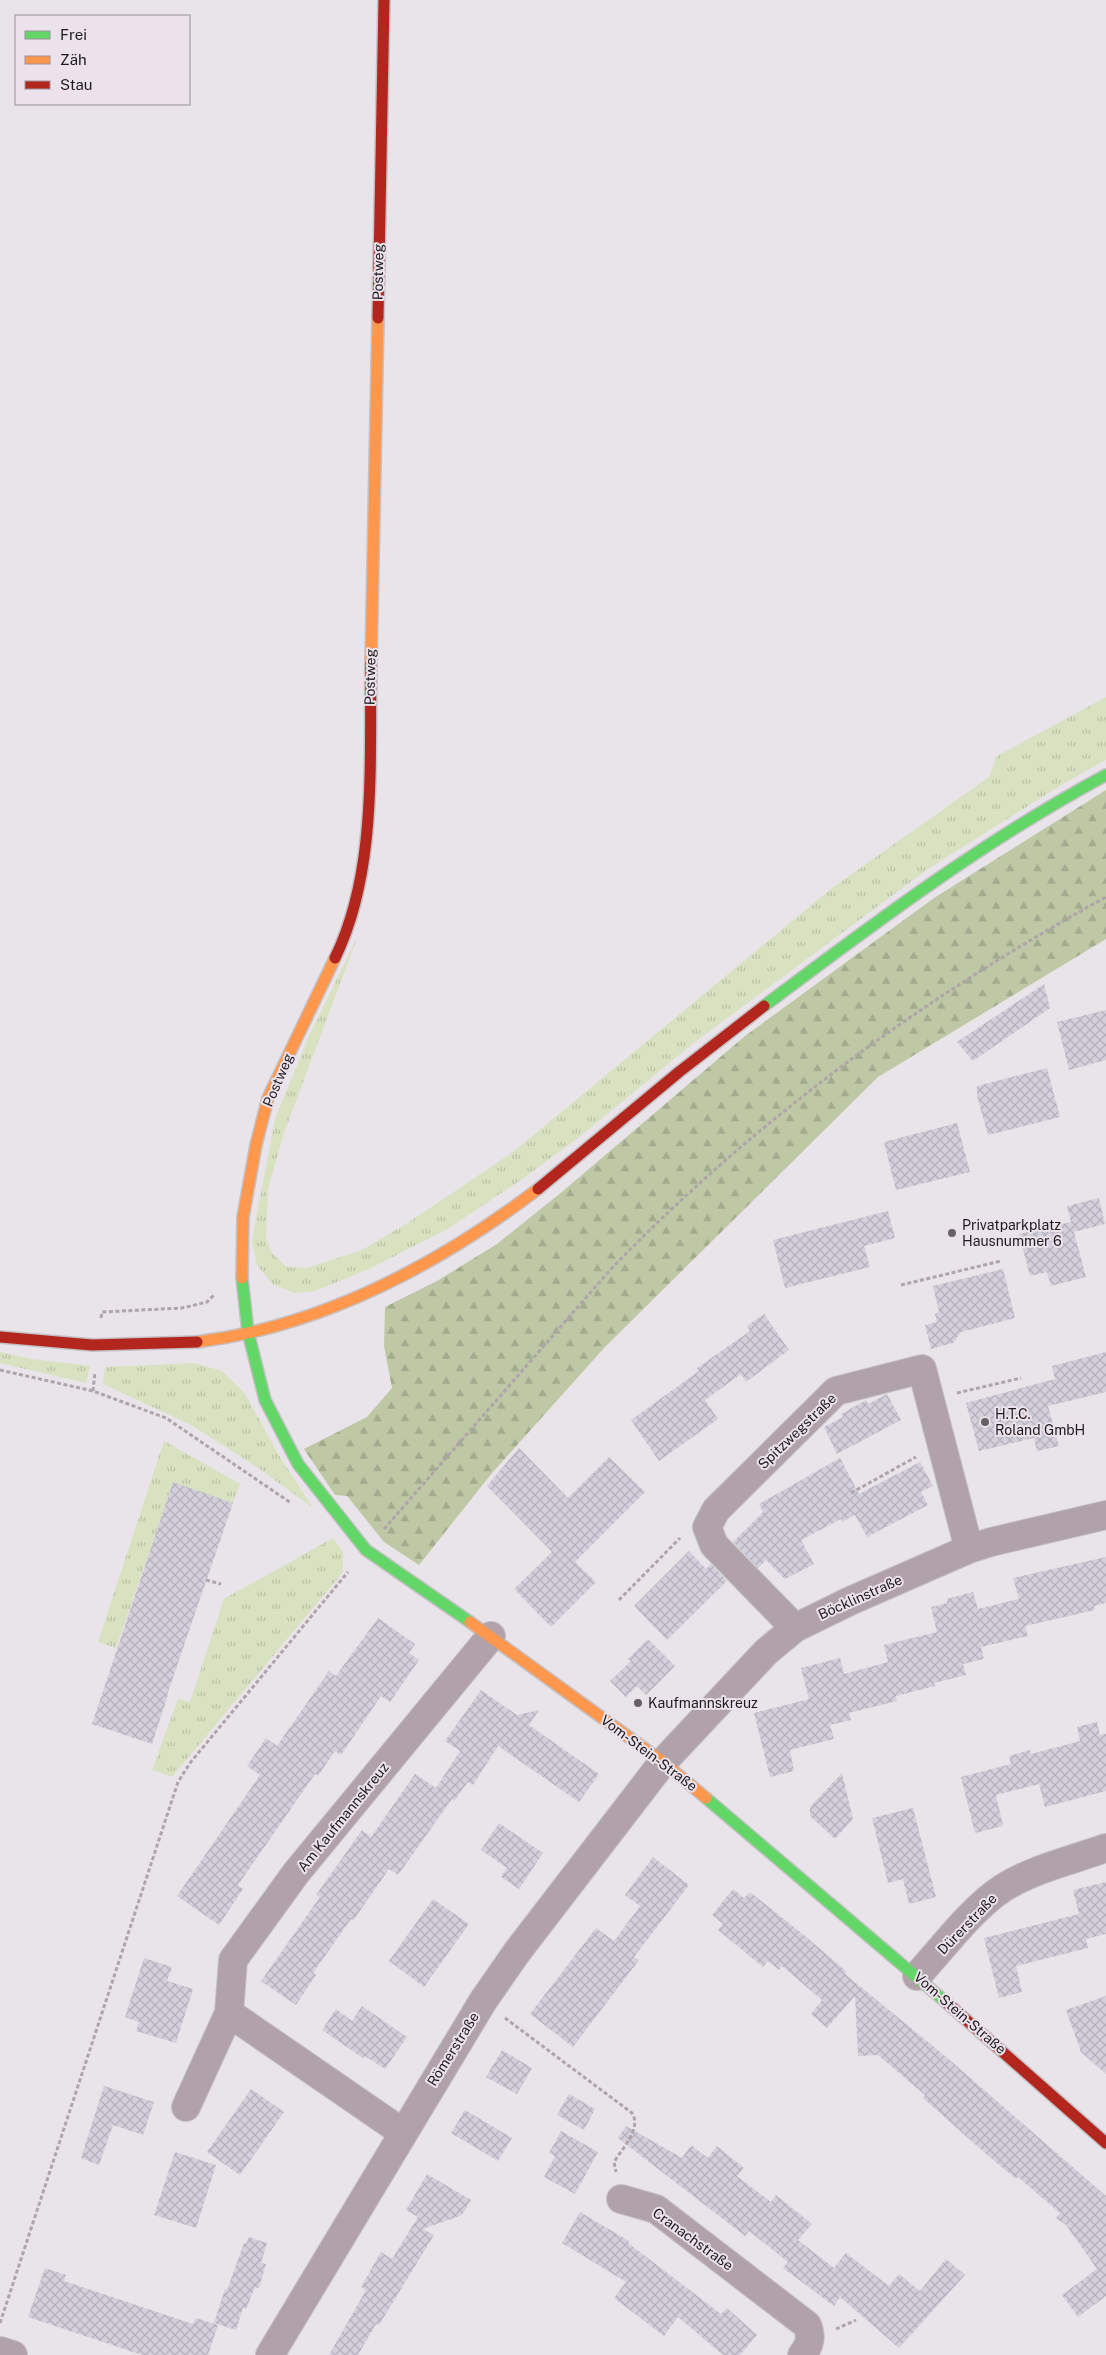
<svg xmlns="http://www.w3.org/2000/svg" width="1106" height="2355" viewBox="0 0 1106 2355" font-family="'Public Sans',sans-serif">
<defs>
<pattern id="grass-tufts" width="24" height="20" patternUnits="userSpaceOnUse" patternTransform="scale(1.25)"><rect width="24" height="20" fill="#d8e2c1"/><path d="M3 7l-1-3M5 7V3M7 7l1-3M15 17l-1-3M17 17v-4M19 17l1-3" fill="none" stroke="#b9c1a5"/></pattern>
<pattern id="forest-firs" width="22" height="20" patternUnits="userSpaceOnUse" patternTransform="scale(1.25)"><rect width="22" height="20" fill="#bec8a5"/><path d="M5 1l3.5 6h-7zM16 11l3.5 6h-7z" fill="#a3ab8e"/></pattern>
<pattern id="building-cross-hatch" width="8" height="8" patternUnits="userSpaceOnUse" patternTransform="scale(1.25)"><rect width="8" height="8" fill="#d3cfdb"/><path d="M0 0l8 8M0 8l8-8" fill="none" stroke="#b5b1bc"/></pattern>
</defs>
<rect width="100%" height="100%" fill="#e9e4e9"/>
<path fill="url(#grass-tufts)" d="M 1106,697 L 1106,760 L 1066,782 L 928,869 L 695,1042 L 578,1138 L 521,1180 L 446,1230 L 369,1269 L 315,1291 L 295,1293 L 272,1284 L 257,1265 L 252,1240 L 275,1119 L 309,1036 L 358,936 L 284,1133 L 268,1189 L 266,1238 L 272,1253 L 287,1267 L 307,1268 L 362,1250 L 409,1222 L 513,1152 L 832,888 L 989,777 L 997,756 Z
M 0,1352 L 31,1359 L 90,1366 L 86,1383 L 0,1363 Z
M 195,1363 L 222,1371 L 244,1392 L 280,1457 L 313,1508 L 257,1467 L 191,1425 L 103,1384 L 105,1367 Z
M 164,1441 L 240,1484 L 233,1503 L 173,1483 L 116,1648 L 98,1642 Z
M 333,1538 L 343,1552 L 343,1572 L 172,1777 L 152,1770 L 178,1699 L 190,1702 L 224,1599 Z"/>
<path fill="url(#forest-firs)" d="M 1106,790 L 1106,939 L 878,1077 L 604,1348 L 492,1473 L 419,1565 L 384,1542 L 347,1496 L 335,1495 L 304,1449 L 367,1417 L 392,1388 L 384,1346 L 385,1307 L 437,1281 L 497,1244 L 563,1191 L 745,1036 L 934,898 Z"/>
<path fill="url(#building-cross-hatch)" d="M 1044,984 L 1050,1008 L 973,1061 L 957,1042 Z
M 1106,1010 L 1106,1060 L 1069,1070 L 1057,1022 Z
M 1047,1068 L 1060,1117 L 988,1135 L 977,1096 L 977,1086 Z
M 957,1123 L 970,1172 L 896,1190 L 884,1142 Z
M 1099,1198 L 1105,1224 L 1074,1232 L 1086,1277 L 1051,1286 L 1047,1272 L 1030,1276 L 1019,1234 L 1071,1222 L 1067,1206 Z
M 888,1211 L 895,1238 L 864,1246 L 870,1267 L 785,1288 L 773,1240 Z
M 1003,1269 L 1015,1318 L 961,1332 L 953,1343 L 931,1349 L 925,1325 L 937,1322 L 935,1314 L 939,1312 L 933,1286 Z
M 764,1314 L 789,1350 L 746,1382 L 741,1374 L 705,1400 L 718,1419 L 659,1461 L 631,1420 L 699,1371 L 697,1368 L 750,1331 L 747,1326 Z
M 1106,1352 L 1106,1392 L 1048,1406 L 1059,1446 L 1037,1451 L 1034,1438 L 979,1451 L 966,1403 L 1055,1379 L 1052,1366 Z
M 887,1394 L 901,1420 L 837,1454 L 824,1427 L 843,1417 L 841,1414 L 866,1400 L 868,1404 Z
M 519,1448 L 568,1498 L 609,1457 L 645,1492 L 575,1562 L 596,1582 L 551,1627 L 514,1589 L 552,1552 L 487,1486 Z
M 840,1458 L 859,1494 L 920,1462 L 933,1486 L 921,1492 L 928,1505 L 867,1537 L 855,1515 L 842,1522 L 841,1519 L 801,1540 L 814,1564 L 785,1579 L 766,1560 L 758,1568 L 733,1542 L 763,1512 L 759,1504 Z
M 173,1482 L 233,1503 L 167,1695 L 168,1695 L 152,1744 L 92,1724 Z
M 689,1551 L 706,1569 L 711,1564 L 727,1581 L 667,1640 L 634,1606 Z
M 1106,1557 L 1106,1603 L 1094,1606 L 1095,1610 L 1025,1626 L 1028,1636 L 981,1647 L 984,1659 L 963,1664 L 966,1675 L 934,1683 L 935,1686 L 896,1696 L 897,1701 L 849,1713 L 851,1720 L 830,1725 L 834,1739 L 790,1750 L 794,1771 L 770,1777 L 754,1713 L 809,1699 L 801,1668 L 840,1658 L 844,1674 L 888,1662 L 884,1645 L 937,1632 L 931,1607 L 947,1603 L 947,1599 L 973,1592 L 978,1609 L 1019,1599 L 1013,1578 Z
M 378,1618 L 415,1644 L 409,1653 L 419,1660 L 390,1702 L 381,1696 L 341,1755 L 335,1751 L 318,1776 L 315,1774 L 238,1885 L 243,1889 L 219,1925 L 177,1896 L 260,1775 L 247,1766 L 266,1738 L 277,1746 L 329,1671 L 336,1676 Z
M 648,1639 L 675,1666 L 646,1695 L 637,1686 L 626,1697 L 610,1681 L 631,1661 L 628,1659 Z
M 481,1690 L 517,1715 L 539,1710 L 529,1725 L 599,1774 L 579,1802 L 498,1746 L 473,1785 L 468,1782 L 454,1801 L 452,1799 L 398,1875 L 389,1869 L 353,1921 L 351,1919 L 313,1973 L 316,1975 L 296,2005 L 261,1981 L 320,1897 L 316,1895 L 362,1830 L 371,1837 L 415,1774 L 442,1792 L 436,1788 L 460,1751 L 445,1741 Z
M 1097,1722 L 1100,1735 L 1106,1734 L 1106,1791 L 1045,1807 L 1039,1784 L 996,1795 L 1003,1826 L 975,1833 L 961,1777 L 1011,1764 L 1009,1756 L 1030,1750 L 1031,1754 L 1080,1741 L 1077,1727 Z
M 842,1773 L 853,1819 L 835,1839 L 810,1816 L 810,1807 Z
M 913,1808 L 936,1897 L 909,1904 L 903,1879 L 888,1883 L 872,1818 Z
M 499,1823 L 543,1853 L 519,1889 L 501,1877 L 507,1868 L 481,1850 Z
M 653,1857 L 689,1885 L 634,1957 L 639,1960 L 573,2047 L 530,2014 L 596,1928 L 614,1941 L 640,1906 L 625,1895 Z
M 1106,1882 L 1106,1934 L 1086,1939 L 1088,1948 L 1016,1966 L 1022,1992 L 999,1998 L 984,1938 L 1079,1914 L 1073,1890 Z
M 733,1889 L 744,1898 L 750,1892 L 805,1936 L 846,1971 L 845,1974 L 945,2056 L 1106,2196 L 1106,2296 L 1078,2317 L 1062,2295 L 1097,2269 L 1066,2225 L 1056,2218 L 1060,2213 L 1018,2177 L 1016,2179 L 985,2153 L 923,2098 L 925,2095 L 878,2055 L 858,2056 L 855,1996 L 827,2028 L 811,2014 L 822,2000 L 782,1966 L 779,1970 L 768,1961 L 763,1967 L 718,1930 L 723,1924 L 712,1915 Z
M 433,1899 L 469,1924 L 424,1987 L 389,1961 Z
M 144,1958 L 172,1967 L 167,1981 L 193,1989 L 176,2043 L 136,2031 L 139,2022 L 125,2017 Z
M 1106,1996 L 1106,2074 L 1081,2052 L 1066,2010 Z
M 362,2006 L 407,2037 L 385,2069 L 365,2056 L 363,2058 L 322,2030 L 336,2009 L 352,2021 Z
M 502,2050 L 532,2068 L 517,2094 L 486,2077 Z
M 104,2086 L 154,2102 L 143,2135 L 113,2125 L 99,2165 L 81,2158 Z
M 251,2089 L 284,2112 L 240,2175 L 207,2152 Z
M 569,2094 L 595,2109 L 584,2130 L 557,2115 Z
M 465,2110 L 512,2138 L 498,2161 L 451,2133 Z
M 626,2126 L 682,2158 L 691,2145 L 708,2158 L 717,2146 L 744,2168 L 737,2176 L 771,2202 L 776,2195 L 812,2224 L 798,2240 L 834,2268 L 846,2253 L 889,2286 L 899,2274 L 920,2291 L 946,2259 L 965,2275 L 899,2348 L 840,2297 L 834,2306 L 783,2268 L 788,2262 L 749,2231 L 745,2236 L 618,2138 Z
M 561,2131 L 598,2152 L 575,2194 L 544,2177 L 555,2156 L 549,2153 Z
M 175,2152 L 216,2165 L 196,2228 L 154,2215 Z
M 427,2174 L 471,2200 L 462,2215 L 423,2229 L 434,2235 L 379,2325 L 376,2324 L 358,2355 L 329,2355 L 366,2290 L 361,2287 L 381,2252 L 392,2259 L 418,2217 L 406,2210 Z
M 580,2212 L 629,2241 L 628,2243 L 721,2314 L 727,2308 L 757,2335 L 740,2355 L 723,2355 L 678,2317 L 664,2336 L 614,2298 L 626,2282 L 562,2243 Z
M 249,2237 L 267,2243 L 261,2263 L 266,2264 L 259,2288 L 255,2287 L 246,2309 L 243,2308 L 236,2330 L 214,2323 L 225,2289 L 227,2290 L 244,2243 L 246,2244 Z
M 45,2268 L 66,2275 L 64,2281 L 193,2324 L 196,2318 L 218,2325 L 208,2355 L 142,2355 L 28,2317 Z"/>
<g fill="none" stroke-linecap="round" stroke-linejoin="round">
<g stroke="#c4c0c4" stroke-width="30">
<path id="street" d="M 795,1628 L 714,1545 L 707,1527 L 716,1510 L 836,1391 L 922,1369 L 969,1549
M 917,1976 C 943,1948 971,1909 1003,1888 C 1033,1869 1072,1860 1106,1848
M 229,2013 L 402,2132
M 186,2107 L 229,2013 L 233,1960 L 296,1873 L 491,1636
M 621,2199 L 656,2209 L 807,2325 C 812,2337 810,2345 802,2355
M 0,2351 L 13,2355
M 270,2355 L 483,2001 L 517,1952 L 663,1762 L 766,1652 L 795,1628 L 850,1601 L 969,1549 L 991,1542 L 1106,1515"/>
</g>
<g stroke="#c4c0c4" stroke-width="14">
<path id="fast" d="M 764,1006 C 873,924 985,840 1106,775
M 242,1278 L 248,1332 L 265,1400 L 298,1464 L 366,1550 L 470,1622
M 706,1798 L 947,2003"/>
</g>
<g stroke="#c4c0c4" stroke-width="14">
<path id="slow" d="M 371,663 L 378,318
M 242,1278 L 243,1217 L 256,1145 L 268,1098 L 335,958
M 197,1342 C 323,1326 438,1265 538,1189
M 470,1622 L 663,1762 L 706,1798"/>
</g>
<g stroke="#c4c0c4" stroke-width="14">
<path id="jam" d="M 378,318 L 384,0
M 335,958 C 378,870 369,759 371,663
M 538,1189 L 679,1072 L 764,1006
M 0,1337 L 92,1345 L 197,1342
M 947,2003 L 1106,2143"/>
</g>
<path stroke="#aea4aa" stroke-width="3" stroke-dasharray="4 2.5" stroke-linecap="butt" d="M 901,1285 L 1001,1261
M 101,1318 L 102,1312 L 182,1308 L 207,1302 L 215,1294
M 0,1370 L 93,1391 L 166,1418 L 291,1503
M 93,1391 L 95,1372
M 957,1393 L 1021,1378
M 851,1493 L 916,1457
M 384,1529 L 611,1269 C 756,1119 924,997 1106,897
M 206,1580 L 221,1584
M 619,1600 L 680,1538
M 505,2018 L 632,2113 C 642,2128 622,2149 614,2162 L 616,2172
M 0,2323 L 178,1782 L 190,1763 L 348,1572
M 836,2329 L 856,2320"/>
<use href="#street" stroke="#b1a2aa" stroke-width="28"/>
<use href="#fast" stroke="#63d668" stroke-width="11"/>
<use href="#slow" stroke="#ff974d" stroke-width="11"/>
<use href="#jam" stroke="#b3261e" stroke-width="11"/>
</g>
<g fill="#656165" stroke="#ebe2eb" stroke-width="2">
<circle cx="952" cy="1233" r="5"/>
<circle cx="985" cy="1422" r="5"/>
<circle cx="638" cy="1703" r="5"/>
</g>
<g text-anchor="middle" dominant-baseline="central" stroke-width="4" stroke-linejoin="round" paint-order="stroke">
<g font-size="14" fill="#1e1a1e" stroke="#ebe2eb">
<text transform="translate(378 272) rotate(-89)">Postweg</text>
<text transform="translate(370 677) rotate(-89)">Postweg</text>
<text transform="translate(278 1080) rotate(-67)">Postweg</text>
<text transform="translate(797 1431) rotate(-44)">Spitzwegstraße</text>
<text transform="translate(860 1597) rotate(-24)">Böcklinstraße</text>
<text transform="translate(649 1753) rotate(37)">Vom-Stein-Straße</text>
<text transform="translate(343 1817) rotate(-51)">Am Kaufmannskreuz</text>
<text transform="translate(967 1924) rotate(-46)">Dürerstraße</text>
<text transform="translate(960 2013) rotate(41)">Vom-Stein-Straße</text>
<text transform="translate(453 2049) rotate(-58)">Römerstraße</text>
<text transform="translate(693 2239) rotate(36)">Cranachstraße</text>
</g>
<g font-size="14" fill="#1e1a1e" stroke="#ebe2eb" text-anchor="start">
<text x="962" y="1225">Privatparkplatz<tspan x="962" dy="16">Hausnummer 6</tspan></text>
<text x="995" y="1414">H.T.C.<tspan x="995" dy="16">Roland GmbH</tspan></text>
<text x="648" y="1703">Kaufmannskreuz</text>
</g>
</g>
<rect x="15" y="15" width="175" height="90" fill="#ebe2eb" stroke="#999299"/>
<rect x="25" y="31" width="25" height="8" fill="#63d668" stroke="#999299"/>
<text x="60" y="40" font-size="15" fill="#1e1a1e">Frei</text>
<rect x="25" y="56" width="25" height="8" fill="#ff974d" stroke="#999299"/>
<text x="60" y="65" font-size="15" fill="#1e1a1e">Zäh</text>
<rect x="25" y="81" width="25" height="8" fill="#b3261e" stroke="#999299"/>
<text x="60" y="90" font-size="15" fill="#1e1a1e">Stau</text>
</svg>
